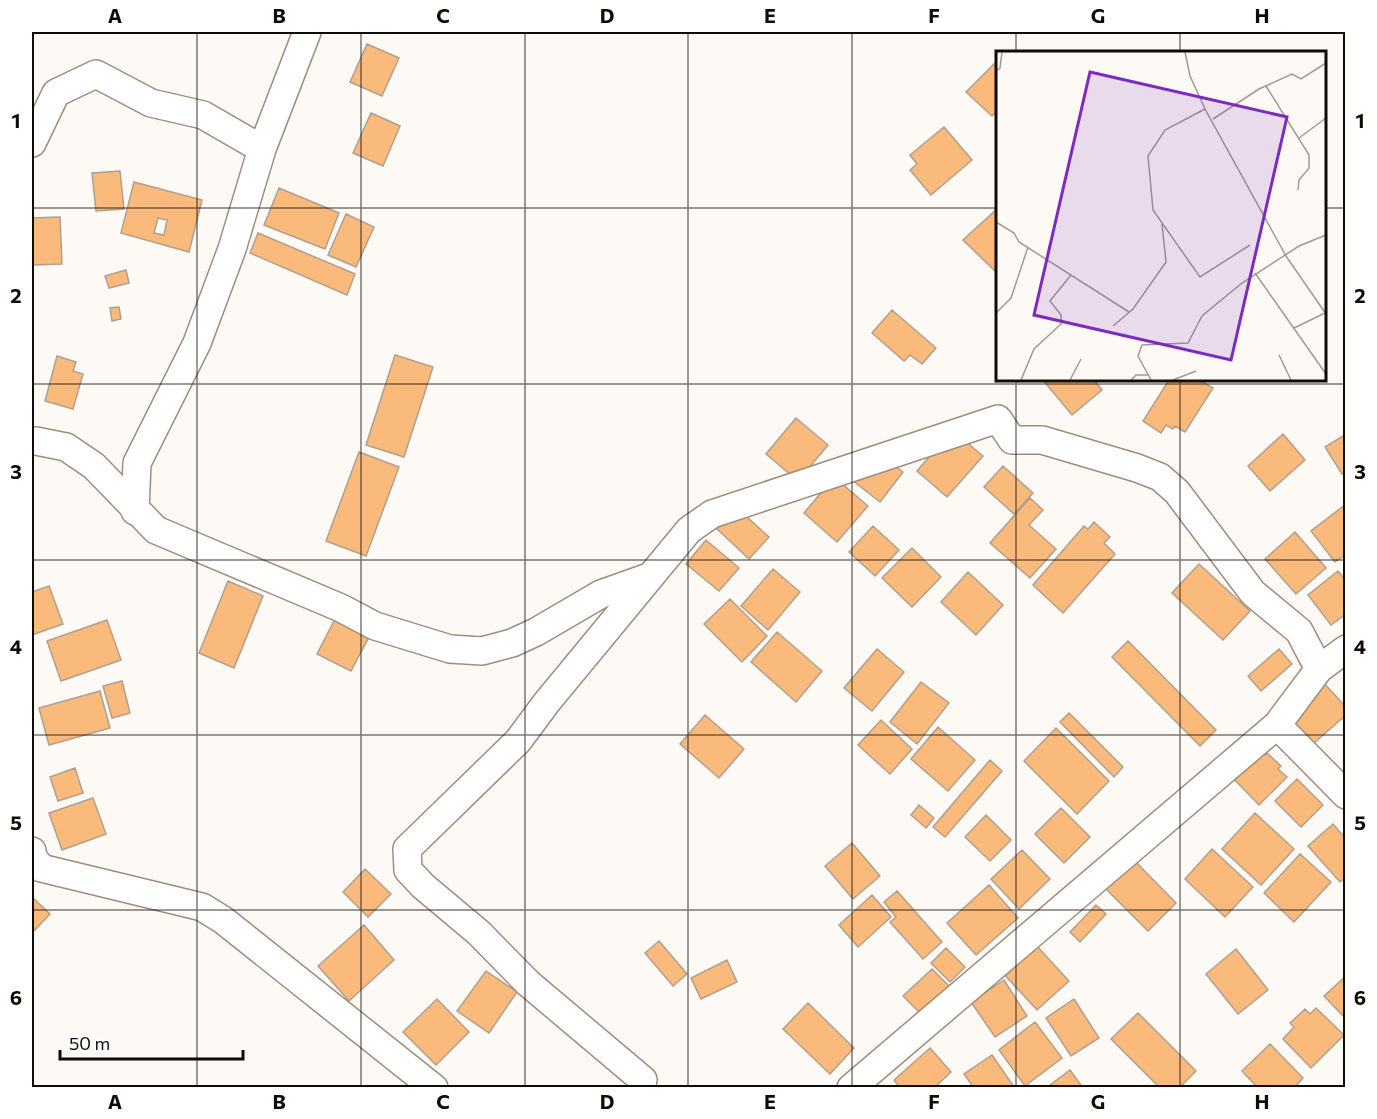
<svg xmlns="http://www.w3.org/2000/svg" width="1377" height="1119" viewBox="0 0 1377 1119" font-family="Commissioner,sans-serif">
<rect width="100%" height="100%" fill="#fdf9f5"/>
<path fill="#f9ba7b" stroke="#b19f8e" stroke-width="1.5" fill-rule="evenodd" d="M 367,44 L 399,58 L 382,96 L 350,82 Z
M 998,60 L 998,110 L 992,116 L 966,92 Z
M 371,113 L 400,126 L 383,166 L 353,153 Z
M 944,127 L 972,160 L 931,195 L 910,170 L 917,164 L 910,155 Z
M 120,171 L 124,209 L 96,211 L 92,173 Z
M 134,182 L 202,200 L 189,252 L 121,233 ZM 158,218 L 167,220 L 164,235 L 154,233 Z
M 279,188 L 339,213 L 325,249 L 264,225 Z
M 998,208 L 998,269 L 995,271 L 963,240 Z
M 346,214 L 374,227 L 356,267 L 328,255 Z
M 60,217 L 62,264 L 32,265 L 32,218 Z
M 258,233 L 355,274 L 347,295 L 250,253 Z
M 126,270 L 129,283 L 109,288 L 105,276 Z
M 119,307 L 121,319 L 112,321 L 110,308 Z
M 892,310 L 936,348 L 922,364 L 910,355 L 904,361 L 872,333 Z
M 395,355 L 433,367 L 404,457 L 366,445 Z
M 57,356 L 76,362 L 73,371 L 83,374 L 73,409 L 45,401 Z
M 1043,380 L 1094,380 L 1102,390 L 1072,415 Z
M 1169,380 L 1199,380 L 1213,388 L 1185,432 L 1175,426 L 1173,429 L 1166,425 L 1161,433 L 1143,421 Z
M 796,418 L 828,445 L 798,481 L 766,454 Z
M 952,430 L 983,456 L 947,497 L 917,471 Z
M 1283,434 L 1305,460 L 1270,491 L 1248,466 Z
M 1346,434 L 1346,472 L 1342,474 L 1325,447 Z
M 872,447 L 903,472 L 880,502 L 848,477 Z
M 359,452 L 399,467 L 366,556 L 326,541 Z
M 1003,466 L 1033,493 L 1014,514 L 984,487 Z
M 834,477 L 868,506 L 837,542 L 804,513 Z
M 1030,498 L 1043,510 L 1029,525 L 1056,549 L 1030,578 L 990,543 Z
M 1346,504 L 1346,554 L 1335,562 L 1311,531 Z
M 737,508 L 769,537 L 749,559 L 717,529 Z
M 1094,522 L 1110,537 L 1104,543 L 1115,554 L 1063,613 L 1033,585 L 1084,526 L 1088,529 Z
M 873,526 L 899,550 L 875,576 L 849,552 Z
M 1295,532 L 1326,568 L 1296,594 L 1265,559 Z
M 706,540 L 739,568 L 719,591 L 686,564 Z
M 912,548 L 941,577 L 912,607 L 882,578 Z
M 1199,564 L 1250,611 L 1223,640 L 1172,593 Z
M 773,569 L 800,592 L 768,630 L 741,606 Z
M 1338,571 L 1346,581 L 1346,614 L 1331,625 L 1308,595 Z
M 968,572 L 1003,605 L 976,635 L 941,602 Z
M 228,581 L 263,596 L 234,668 L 199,653 Z
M 49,586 L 63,624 L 32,635 L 32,592 Z
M 730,599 L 767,636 L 742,662 L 704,624 Z
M 335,619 L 369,637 L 351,671 L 317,654 Z
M 107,620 L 121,660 L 61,681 L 47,641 Z
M 777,632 L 822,671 L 796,702 L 751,662 Z
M 1128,641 L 1216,730 L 1200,746 L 1112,657 Z
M 877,649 L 904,672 L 872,711 L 844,688 Z
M 1279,649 L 1292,664 L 1261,691 L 1248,676 Z
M 1321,680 L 1346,707 L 1346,715 L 1313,744 L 1284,713 Z
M 122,681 L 130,713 L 112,718 L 103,686 Z
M 921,682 L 949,703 L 917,744 L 890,722 Z
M 100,691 L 110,728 L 49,745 L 39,708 Z
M 1069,713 L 1123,767 L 1114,777 L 1060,722 Z
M 705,715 L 744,749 L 719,778 L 680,744 Z
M 881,720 L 912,749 L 890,774 L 858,745 Z
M 938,727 L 975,760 L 948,791 L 911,759 Z
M 1056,728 L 1109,781 L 1077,814 L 1024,761 Z
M 1256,747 L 1265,755 L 1267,753 L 1281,766 L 1278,769 L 1287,777 L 1259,805 L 1229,774 Z
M 990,760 L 1002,771 L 945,837 L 933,827 Z
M 75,768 L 83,793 L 58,801 L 50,777 Z
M 1297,779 L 1323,805 L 1301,827 L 1275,801 Z
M 93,798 L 106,834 L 62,850 L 49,813 Z
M 919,805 L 934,818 L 926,828 L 911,815 Z
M 1061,808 L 1090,837 L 1064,863 L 1035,834 Z
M 1255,813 L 1294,849 L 1261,885 L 1222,849 Z
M 986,815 L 1011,840 L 990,861 L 965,837 Z
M 1333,824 L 1346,839 L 1346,877 L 1340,882 L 1308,846 Z
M 852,843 L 880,876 L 853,899 L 825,866 Z
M 1212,849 L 1253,887 L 1225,917 L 1185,879 Z
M 1022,850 L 1050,879 L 1019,909 L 991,879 Z
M 1128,854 L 1176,903 L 1148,931 L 1100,883 Z
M 1300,854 L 1331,882 L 1294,922 L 1264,893 Z
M 365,869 L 391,894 L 368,917 L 343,892 Z
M 989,885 L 1018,918 L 976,955 L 947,923 Z
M 897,891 L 942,942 L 923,959 L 890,922 L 896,917 L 884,902 Z
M 872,895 L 891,917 L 858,947 L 839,925 Z
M 32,897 L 50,914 L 32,933 Z
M 1096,905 L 1106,914 L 1080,942 L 1070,932 Z
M 364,925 L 394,960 L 349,1001 L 318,966 Z
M 659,941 L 687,974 L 673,986 L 645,953 Z
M 1034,943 L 1069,981 L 1037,1010 L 1002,972 Z
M 946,948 L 965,967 L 950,982 L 931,963 Z
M 1236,949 L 1268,990 L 1238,1014 L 1206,974 Z
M 727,960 L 737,982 L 701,999 L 691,978 Z
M 932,969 L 949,986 L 920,1013 L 903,996 Z
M 486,971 L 517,992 L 489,1033 L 457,1011 Z
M 1346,976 L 1346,1019 L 1324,996 Z
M 1004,980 L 1027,1016 L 995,1037 L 971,1002 Z
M 437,999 L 469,1032 L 436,1065 L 403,1032 Z
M 1074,999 L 1099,1038 L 1071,1056 L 1046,1018 Z
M 808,1003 L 854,1048 L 830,1074 L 783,1029 Z
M 1316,1008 L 1344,1035 L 1311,1068 L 1283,1039 L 1294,1027 L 1290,1023 L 1305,1009 L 1310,1014 Z
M 1138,1013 L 1196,1071 L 1179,1088 L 1160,1088 L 1111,1039 Z
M 1035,1022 L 1062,1058 L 1025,1086 L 999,1050 Z
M 1270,1044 L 1303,1078 L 1294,1088 L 1258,1088 L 1242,1071 Z
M 930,1048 L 951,1072 L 934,1088 L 900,1088 L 894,1080 Z
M 992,1055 L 1014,1087 L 1013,1088 L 974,1088 L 964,1074 Z
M 1070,1070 L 1083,1088 L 1046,1088 Z"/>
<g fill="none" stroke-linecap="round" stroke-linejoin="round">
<g stroke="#9f8d7c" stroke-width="30">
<path id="minor" d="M 32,143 L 56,93 L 96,74 L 151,103 L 203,115 L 262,149
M 36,441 L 66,447 L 94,466 L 156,530 L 341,608 L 375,626 L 450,649 L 482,651 L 512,643 L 536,632 L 601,594 L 649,577
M 135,511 L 137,463 L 197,343 L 232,249 L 262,149 L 307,32
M 1277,725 L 1346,795
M 32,851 L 33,857 L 41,868 L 202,907 L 223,920 L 434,1088
M 643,1080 L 528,983 L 479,933 L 423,886 L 408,870 L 407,849 L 518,741 L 547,702 L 689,530 L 712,514 L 998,419 L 1012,440 L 1042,440 L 1137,468 L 1160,477 L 1177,492 L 1253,593 L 1299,631 L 1319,669
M 851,1088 L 1277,725 L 1319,669 L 1346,649"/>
</g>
<use href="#minor" stroke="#fff" stroke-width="27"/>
</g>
<path fill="none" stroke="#110b06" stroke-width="1.5" stroke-opacity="0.55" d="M 197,32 L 197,1088M 361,32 L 361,1088M 525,32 L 525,1088M 688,32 L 688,1088M 852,32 L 852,1088M 1016,32 L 1016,52M 1180,32 L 1180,52M 32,208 L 998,208M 1324,208 L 1346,208M 1016,380 L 1016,1088M 1180,380 L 1180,1088M 32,384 L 1346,384M 32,560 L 1346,560M 32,735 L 1346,735M 32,910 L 1346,910"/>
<g transform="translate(996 51)">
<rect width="330" height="330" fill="#fdf9f5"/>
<path fill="none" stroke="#9f9a95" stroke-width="1.5" d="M 189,1 L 194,25 L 209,58 L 290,205 L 330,263M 0,20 L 4,17 L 6,1M 270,35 L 313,104 L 313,117 L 303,129 L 302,139M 209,58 L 169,79 L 152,105 L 157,159 L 204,226 L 254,194M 217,68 L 263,38 L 296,23 L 305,28 L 330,12M 303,87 L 330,67M 0,171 L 18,182 L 23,191 L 133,261M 259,222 L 330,323M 0,262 L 15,247 L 32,196M 117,275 L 137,258 L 170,211 L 166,173M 298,277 L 329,262M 283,304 L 295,329M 25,329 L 38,298 L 65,273 L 65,264 L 54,250 L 75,224M 74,329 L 85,308M 135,329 L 140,324 L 152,324M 155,329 L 142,305 L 146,294 L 192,292 L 206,265 L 246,232 L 303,195 L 330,184M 177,329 L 200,320"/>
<path fill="#7b2cbf" fill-opacity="0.15" stroke="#7b2cbf" stroke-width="3" d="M 94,21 L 291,66 L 235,309 L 38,264 Z"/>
<rect width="330" height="330" fill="none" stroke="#110b06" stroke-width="3"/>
</g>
<rect width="1377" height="1119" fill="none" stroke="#ffffff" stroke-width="66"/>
<path d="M60 1050v9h183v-9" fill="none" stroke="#110b06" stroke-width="3"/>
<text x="69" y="1050" font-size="18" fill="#110b06" stroke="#ffffff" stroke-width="4.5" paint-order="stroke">50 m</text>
<rect x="33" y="33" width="1311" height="1053" fill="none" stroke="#110b06" stroke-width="2"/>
<g font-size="20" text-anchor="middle" font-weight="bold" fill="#110b06">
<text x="115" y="23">A</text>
<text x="279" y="23">B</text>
<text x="443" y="23">C</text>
<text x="607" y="23">D</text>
<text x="770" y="23">E</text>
<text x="934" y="23">F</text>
<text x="1098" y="23">G</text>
<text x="1262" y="23">H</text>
<text x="16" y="128">1</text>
<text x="1360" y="128">1</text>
<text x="16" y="303">2</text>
<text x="1360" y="303">2</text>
<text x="16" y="479">3</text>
<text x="1360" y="479">3</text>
<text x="16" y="654">4</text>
<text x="1360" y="654">4</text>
<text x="16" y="830">5</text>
<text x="1360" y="830">5</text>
<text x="16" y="1005">6</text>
<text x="1360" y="1005">6</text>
<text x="115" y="1109">A</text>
<text x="279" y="1109">B</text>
<text x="443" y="1109">C</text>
<text x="607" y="1109">D</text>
<text x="770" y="1109">E</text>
<text x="934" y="1109">F</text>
<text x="1098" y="1109">G</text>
<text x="1262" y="1109">H</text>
</g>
</svg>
